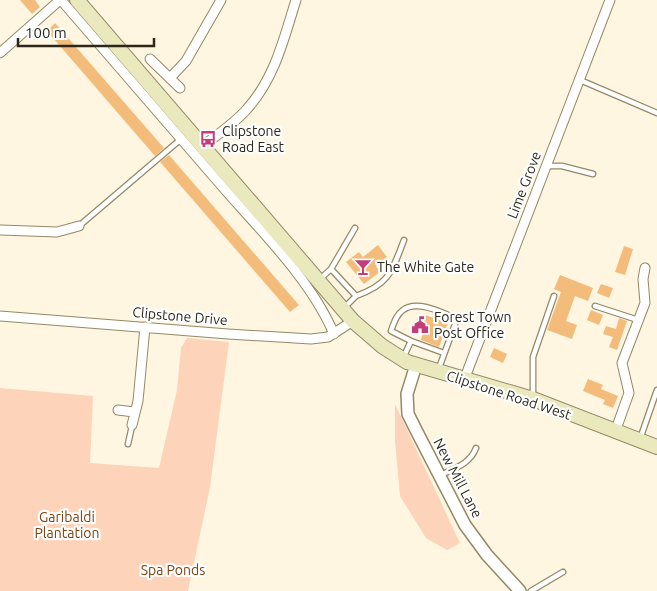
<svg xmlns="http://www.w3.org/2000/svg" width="657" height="591" viewBox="0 0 657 591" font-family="Ubuntu,sans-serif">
<rect width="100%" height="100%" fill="#fff6e1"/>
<path fill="#fdd3ba" d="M 187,338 L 229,342 L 210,487 L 188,591 L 0,591 L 0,388 L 93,396 L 90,463 L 159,468 L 177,390 L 181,348 Z
M 395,404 L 460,543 L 447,550 L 426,538 L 400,496 L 395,441 Z"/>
<path fill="#f3bc7a" d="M 20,0 L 35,0 L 40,7 L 32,14 Z
M 55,23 L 164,148 L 155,156 L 47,31 Z
M 169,155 L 299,305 L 290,312 L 161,163 L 160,162 Z
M 378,245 L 387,257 L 376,266 L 380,272 L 364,284 L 346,262 L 359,252 L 363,257 Z
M 624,246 L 633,249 L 625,275 L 615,272 Z
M 560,275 L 593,288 L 588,301 L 575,296 L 566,321 L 577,325 L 572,339 L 547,330 L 561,292 L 554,289 Z
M 601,284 L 613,288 L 609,298 L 597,293 Z
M 591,310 L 603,315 L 599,325 L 587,320 Z
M 425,315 L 448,323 L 439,347 L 421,340 L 423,333 L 414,330 L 417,319 L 423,321 Z
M 619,318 L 627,321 L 617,350 L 609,347 L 613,337 L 603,334 L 606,326 L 616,329 Z
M 494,348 L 507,354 L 503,363 L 490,357 Z
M 588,379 L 603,385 L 601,389 L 618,396 L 613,408 L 603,404 L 605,400 L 583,391 Z"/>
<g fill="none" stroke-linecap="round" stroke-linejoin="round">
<g stroke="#958866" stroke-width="7">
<path id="service" d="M 580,80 L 657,113
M 546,166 L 562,166 L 593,174
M 79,226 L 181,139
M 331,269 L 355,228
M 319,280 L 331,269 L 356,296 L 344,308
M 356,296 C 390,284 392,271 404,240
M 595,306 L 638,320
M 403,358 L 411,341
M 439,368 L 457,319 C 443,313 417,299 403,310 C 396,315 394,323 391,331 L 411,341 L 444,353
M 533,396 L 533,357 L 554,296
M 640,439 L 657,390
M 128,444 L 132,426
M 441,475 C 455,468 470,464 476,448
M 531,591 L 563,572"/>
</g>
<g stroke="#958866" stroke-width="11">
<path id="minor" d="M 61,0 C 116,64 172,128 227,192 C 265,235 312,282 334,334
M 0,53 L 60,0
M 150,59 L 180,88
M 170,78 L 186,61 L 221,0
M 203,146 C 218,134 235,123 247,109 C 275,78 284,38 296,0
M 0,230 L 57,232 L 79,226
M 0,316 L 228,334 L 311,339 L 328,337 L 353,321
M 464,380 L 610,0
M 118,410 L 134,412
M 132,425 L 138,401 L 145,327
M 615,432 L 629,393 L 622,363 L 645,303 L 643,279 L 645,268"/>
</g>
<g stroke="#958866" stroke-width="14">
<path id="tertiary" d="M 416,365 L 407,394 L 408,414 L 416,430 L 465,525 L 487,555 L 520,591"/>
</g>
<g stroke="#958866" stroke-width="16">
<path id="secondary" d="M 77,0 L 353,321 L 382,346 L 407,362 L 533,399 L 657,447"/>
</g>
<use href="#service" stroke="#fff" stroke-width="4.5"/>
<use href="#minor" stroke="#fff" stroke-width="9"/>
<use href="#tertiary" stroke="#fff" stroke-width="11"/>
<use href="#secondary" stroke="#eae9bd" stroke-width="14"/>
</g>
<defs>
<g id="bus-bare" transform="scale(1.35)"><path d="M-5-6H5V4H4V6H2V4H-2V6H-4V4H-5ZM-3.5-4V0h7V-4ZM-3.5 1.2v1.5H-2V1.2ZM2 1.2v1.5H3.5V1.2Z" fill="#c43c7a" stroke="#fff" stroke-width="2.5" paint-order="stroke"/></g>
<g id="bar-bare" transform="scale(1.35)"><path d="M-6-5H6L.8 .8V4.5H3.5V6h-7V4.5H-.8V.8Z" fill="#c43c7a" stroke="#fff" stroke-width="2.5" paint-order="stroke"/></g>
<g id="civic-bare" transform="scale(1.35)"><path d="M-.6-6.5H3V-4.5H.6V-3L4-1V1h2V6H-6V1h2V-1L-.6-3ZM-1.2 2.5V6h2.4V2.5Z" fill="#c43c7a" stroke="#fff" stroke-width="2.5" paint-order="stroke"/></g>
</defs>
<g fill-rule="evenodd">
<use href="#bus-bare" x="208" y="139"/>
<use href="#bar-bare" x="363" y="267"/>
<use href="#civic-bare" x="420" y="325"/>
</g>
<g text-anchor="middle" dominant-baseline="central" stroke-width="4.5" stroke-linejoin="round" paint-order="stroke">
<g font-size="14" fill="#2d271a" stroke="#fff" text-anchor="start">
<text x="222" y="131">Clipstone<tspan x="222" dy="16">Road East</tspan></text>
<text x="377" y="267">The White Gate</text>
<text x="434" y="317">Forest Town<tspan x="434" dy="16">Post Office</tspan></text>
</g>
<g font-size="14" fill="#2d271a" stroke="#fff">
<text transform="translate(524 185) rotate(-69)">Lime Grove</text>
<text transform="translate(180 316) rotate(5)">Clipstone Drive</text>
<text transform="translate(509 395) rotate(18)">Clipstone Road West</text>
<text transform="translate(458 478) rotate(62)">New Mill Lane</text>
</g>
<g font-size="14" fill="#81400c" stroke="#fff">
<text x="67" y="517">Garibaldi<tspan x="67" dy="16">Plantation</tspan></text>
<text x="173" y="570">Spa Ponds</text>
</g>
</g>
<path d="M18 38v8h136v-8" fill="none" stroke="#2d271a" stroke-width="2.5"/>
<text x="25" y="38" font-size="15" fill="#2d271a" stroke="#ffffff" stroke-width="4" paint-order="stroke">100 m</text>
</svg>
